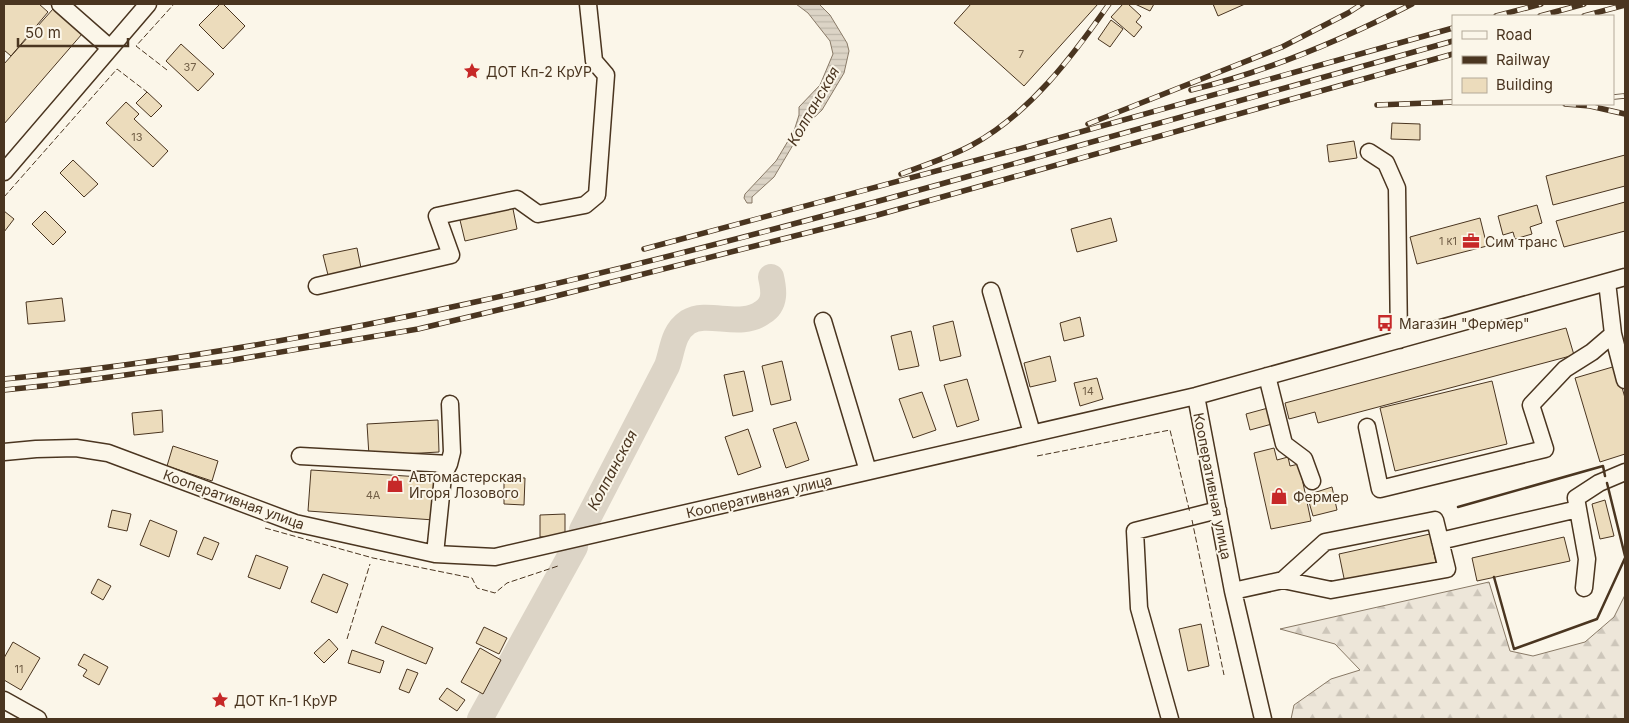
<svg xmlns="http://www.w3.org/2000/svg" width="1629" height="723" viewBox="0 0 1629 723" font-family="Inter,sans-serif">
<defs>
<pattern id="forest-firs" width="22" height="20" patternUnits="userSpaceOnUse" patternTransform="scale(1.25)"><rect width="22" height="20" fill="#ede6d9"/><path d="M5 1l3.5 6h-7zM16 11l3.5 6h-7z" fill="#cdc6ba"/></pattern>
<pattern id="water-rules" width="6" height="5" patternUnits="userSpaceOnUse" patternTransform="scale(1.25)"><rect width="6" height="5" fill="#dcd4c6"/><path d="M0 2.5h6" fill="none" stroke="#beb7aa"/></pattern>
</defs>
<rect width="100%" height="100%" fill="#fbf6e9"/>
<path fill="url(#forest-firs)" stroke="#887966" d="M 1489,582 L 1510,651 L 1533,656 L 1585,642 L 1614,617 L 1625,595 L 1625,719 L 1291,719 L 1294,705 L 1331,679 L 1360,670 L 1335,644 L 1280,629 Z"/>
<path fill="url(#water-rules)" stroke="#887966" d="M 796,4 L 819,4 L 830,15 L 847,43 L 849,51 L 844,73 L 822,110 L 803,128 L 774,177 L 752,197 L 752,203 L 747,203 L 744,198 L 745,194 L 776,161 L 794,131 L 799,115 L 799,107 L 820,85 L 833,54 L 830,41 L 808,13 Z"/>
<g fill="none" stroke-linecap="round" stroke-linejoin="round">
<path stroke="#dcd4c6" stroke-width="26" d="M 582,530 L 667,366 C 673,350 672,333 688,322 C 708,310 741,329 763,312 C 776,304 774,290 771,277
M 480,719 L 575,547"/>
</g>
<path fill="#ecdcbc" stroke="#4a3520" d="M 4,4 L 39,4 L 48,12 L 11,56 L 4,50 Z
M 220,4 L 223,4 L 245,26 L 223,49 L 199,25 Z
M 971,4 L 1098,4 L 1024,86 L 954,23 Z
M 1123,4 L 1128,4 L 1141,16 L 1136,22 L 1142,27 L 1134,37 L 1111,17 Z
M 1135,4 L 1154,4 L 1150,11 Z
M 1213,4 L 1245,4 L 1218,16 Z
M 53,9 L 82,34 L 4,124 L 4,64 Z
M 1111,20 L 1123,29 L 1110,47 L 1098,39 Z
M 181,44 L 214,74 L 198,91 L 166,61 Z
M 147,92 L 162,106 L 151,117 L 136,103 Z
M 126,102 L 139,114 L 134,119 L 168,151 L 153,167 L 106,123 Z
M 1392,123 L 1420,124 L 1420,140 L 1391,139 Z
M 1354,141 L 1357,158 L 1329,162 L 1327,145 Z
M 1625,155 L 1625,186 L 1553,205 L 1546,176 Z
M 73,160 L 98,184 L 84,197 L 60,173 Z
M 1625,202 L 1625,231 L 1564,247 L 1556,221 Z
M 512,204 L 517,229 L 465,241 L 459,216 Z
M 1537,205 L 1542,223 L 1530,227 L 1532,234 L 1515,239 L 1513,232 L 1503,235 L 1498,216 Z
M 4,211 L 14,219 L 4,232 Z
M 45,211 L 66,232 L 53,245 L 32,224 Z
M 1111,218 L 1117,241 L 1077,252 L 1071,229 Z
M 1480,218 L 1487,246 L 1417,264 L 1410,237 Z
M 357,248 L 361,268 L 328,275 L 323,255 Z
M 62,298 L 65,321 L 28,324 L 26,302 Z
M 1080,317 L 1084,336 L 1064,341 L 1060,323 Z
M 953,321 L 961,356 L 940,361 L 933,326 Z
M 1566,328 L 1574,355 L 1318,423 L 1315,412 L 1289,419 L 1285,403 Z
M 911,331 L 919,366 L 899,370 L 891,336 Z
M 1050,356 L 1056,381 L 1030,387 L 1024,363 Z
M 782,361 L 791,400 L 771,405 L 762,366 Z
M 1616,366 L 1625,398 L 1625,454 L 1600,462 L 1575,378 Z
M 744,371 L 753,411 L 733,416 L 724,375 Z
M 1097,378 L 1103,399 L 1080,406 L 1074,383 Z
M 967,379 L 979,420 L 957,427 L 944,385 Z
M 1492,381 L 1507,444 L 1395,471 L 1380,408 Z
M 922,392 L 936,430 L 913,438 L 899,399 Z
M 1268,408 L 1272,424 L 1250,430 L 1246,414 Z
M 162,410 L 163,432 L 134,435 L 132,413 Z
M 438,420 L 439,452 L 369,456 L 367,424 Z
M 796,422 L 809,460 L 786,468 L 773,429 Z
M 748,429 L 761,467 L 738,475 L 725,437 Z
M 173,446 L 218,461 L 212,481 L 167,466 Z
M 1274,448 L 1277,460 L 1288,457 L 1290,466 L 1299,464 L 1311,521 L 1271,529 L 1254,453 Z
M 311,470 L 437,478 L 434,520 L 308,511 Z
M 504,477 L 525,478 L 524,505 L 504,504 Z
M 1332,487 L 1337,510 L 1313,516 L 1307,495 Z
M 1605,500 L 1614,536 L 1600,539 L 1592,504 Z
M 112,510 L 131,514 L 127,531 L 108,527 Z
M 565,514 L 565,536 L 540,537 L 540,515 Z
M 150,520 L 177,531 L 169,557 L 140,545 Z
M 1430,534 L 1436,563 L 1345,583 L 1339,554 Z
M 204,537 L 219,543 L 212,560 L 197,554 Z
M 1564,537 L 1570,561 L 1477,581 L 1472,558 Z
M 256,555 L 288,567 L 280,589 L 248,577 Z
M 323,574 L 348,584 L 337,613 L 311,602 Z
M 98,579 L 111,586 L 103,600 L 91,593 Z
M 1201,624 L 1209,666 L 1188,671 L 1179,629 Z
M 382,626 L 433,648 L 426,664 L 375,643 Z
M 484,627 L 507,638 L 499,654 L 476,643 Z
M 329,639 L 338,649 L 324,663 L 314,653 Z
M 13,642 L 40,658 L 21,690 L 4,680 L 4,658 Z
M 480,648 L 501,660 L 483,694 L 461,682 Z
M 352,650 L 384,661 L 380,673 L 348,663 Z
M 84,654 L 108,667 L 99,685 L 83,676 L 87,670 L 78,665 Z
M 407,669 L 418,673 L 409,693 L 399,689 Z
M 447,688 L 465,700 L 457,711 L 439,699 Z"/>
<g fill="none" stroke-linecap="round" stroke-linejoin="round">
<g stroke="#4a3520" stroke-width="19">
<path id="minor" d="M 60,4 L 110,48
M 1369,152 L 1386,163 L 1397,188 L 1399,340
M 4,172 L 148,4
M 317,286 L 451,255 L 437,216 L 517,199 L 538,214 L 585,205 L 597,195 L 606,75 L 594,61 L 588,4
M 991,291 L 1032,433
M 823,321 L 868,471
M 1613,334 L 1625,380
M 1267,376 L 1284,444 L 1304,459 L 1312,481
M 1196,396 L 1233,591 L 1263,719
M 1367,427 L 1380,489 L 1545,449 L 1531,405 L 1565,369 L 1592,352 L 1613,334 L 1607,282
M 4,452 L 36,449 L 76,448 L 108,453 L 295,523 L 435,554 L 495,557 L 1196,396 L 1625,277
M 300,456 L 449,464 L 443,476 L 435,554
M 449,464 L 452,452 L 450,404
M 1440,541 L 1578,509
M 1584,588 L 1587,559 L 1576,498 L 1599,483 L 1625,472
M 1233,591 L 1283,580 L 1331,590 L 1447,569 L 1435,520 L 1325,542 L 1283,580
M 4,700 L 38,719
M 1170,719 L 1139,608 L 1135,531 L 1218,510"/>
</g>
<use href="#minor" stroke="#fbf6e9" stroke-width="16"/>
<g stroke="#4a3520" stroke-width="5.5">
<path id="rail" d="M 1496,16 L 1541,4
M 1540,16 L 1584,4
M 1584,16 L 1625,5
M 1191,90 C 1269,71 1342,40 1412,4
M 1613,97 L 1625,96
M 1565,104 L 1590,106 L 1625,114
M 1377,105 L 1453,102
M 1088,124 L 1282,47 L 1348,13 L 1362,4
M 901,174 C 925,165 950,157 972,145 C 1030,113 1072,57 1109,4
M 644,249 L 1030,146 L 1453,28
M 4,379 C 322,348 633,269 941,184 C 1111,137 1282,89 1453,41
M 4,390 L 52,385 L 227,361 L 418,329 L 544,299 L 874,216 L 1453,54"/>
</g>
<use href="#rail" stroke="#fbf6e9" stroke-width="4" stroke-dasharray="11" stroke-linecap="butt"/>
<path stroke="#4a3520" stroke-width="1" stroke-dasharray="6 2.5" stroke-linecap="butt" d="M 167,70 L 136,46 L 174,4
M 4,197 L 117,69 L 147,92
M 1037,456 L 1170,430 L 1190,513
M 1192,520 L 1224,675
M 265,528 L 373,558 L 472,578 L 477,588 L 495,593 L 507,583 L 558,566
M 347,639 L 370,564"/>
<path stroke="#4a3520" stroke-width="2.5" d="M 1607,483 L 1625,556
M 1458,507 L 1603,466 L 1605,476
M 1494,577 L 1514,649 L 1597,619 L 1625,558"/>
</g>
<defs>
<g id="sight-bare" transform="scale(1.35)"><path d="M0-6L1.8-2.2L6-1.7L2.9 1.2L3.7 5.4L0 3.3L-3.7 5.4L-2.9 1.2L-6-1.7L-1.8-2.2Z" fill="#c62828" stroke="#fbf6e9" stroke-width="2.5" paint-order="stroke"/></g>
<g id="office-bare" transform="scale(1.35)"><path d="M-6-3h4V-5.5h4V-3h4V5H-6ZM-1-4.5V-3h2v-1.5ZM-6 0V1H6V0Z" fill="#c62828" stroke="#fbf6e9" stroke-width="2.5" paint-order="stroke"/></g>
<g id="bus-bare" transform="scale(1.35)"><path d="M-5-6H5V4H4V6H2V4H-2V6H-4V4H-5ZM-3.5-4V0h7V-4ZM-3.5 1.2v1.5H-2V1.2ZM2 1.2v1.5H3.5V1.2Z" fill="#c62828" stroke="#fbf6e9" stroke-width="2.5" paint-order="stroke"/></g>
<g id="shop-bare" transform="scale(1.35)"><path d="M-5-2.5h2.3a2.7 3.5 0 0 1 5.4 0H5L5.5 6h-11ZM-1.5-2.5h3a1.5 2.3 0 0 0-3 0Z" fill="#c62828" stroke="#fbf6e9" stroke-width="2.5" paint-order="stroke"/></g>
</defs>
<g fill-rule="evenodd">
<use href="#sight-bare" x="472" y="71"/>
<use href="#office-bare" x="1471" y="241"/>
<use href="#bus-bare" x="1385" y="323"/>
<use href="#shop-bare" x="395" y="484"/>
<use href="#shop-bare" x="1279" y="496"/>
<use href="#sight-bare" x="220" y="700"/>
</g>
<g text-anchor="middle" dominant-baseline="central" stroke-width="4" stroke-linejoin="round" paint-order="stroke">
<g font-size="11" fill="#725f47">
<text x="1021" y="54">7</text>
<text x="190" y="67">37</text>
<text x="137" y="137">13</text>
<text x="1448" y="241">1 к1</text>
<text x="1088" y="391">14</text>
<text x="373" y="495">4А</text>
<text x="19" y="669">11</text>
</g>
<g font-size="14" fill="#4a3520" stroke="#fbf6e9" text-anchor="start">
<text x="486" y="71">ДОТ Кп-2 КрУР</text>
<text x="1485" y="241">Сим транс</text>
<text x="1399" y="323">Магазин "Фермер"</text>
<text x="409" y="476">Автомастерская<tspan x="409" dy="16">Игоря Лозового</tspan></text>
<text x="1293" y="496">Фермер</text>
<text x="234" y="700">ДОТ Кп-1 КрУР</text>
</g>
<g font-size="14" fill="#4a3520" stroke="#fbf6e9">
<text transform="translate(1213 486) rotate(79)">Кооперативная улица</text>
<text transform="translate(759 496) rotate(-13)">Кооперативная улица</text>
<text transform="translate(234 499) rotate(20)">Кооперативная улица</text>
</g>
<g font-size="15" font-style="italic" fill="#4a3520" stroke="#fbf6e9">
<text transform="translate(813 106) rotate(-60)">Колпанская</text>
<text transform="translate(612 470) rotate(-62)">Колпанская</text>
</g>
</g>
<rect width="1629" height="723" fill="none" stroke="#4a3520" stroke-width="10"/>
<rect x="1452" y="15" width="162" height="90" fill="#fbf6e9" stroke="#b4a999"/>
<rect x="1462" y="31" width="25" height="8" fill="#fbf6e9" stroke="#b4a999"/>
<text x="1496" y="40" font-size="15" fill="#4a3520">Road</text>
<rect x="1462" y="56" width="25" height="8" fill="#4a3520" stroke="#b4a999"/>
<text x="1496" y="65" font-size="15" fill="#4a3520">Railway</text>
<rect x="1462" y="78" width="25" height="15" fill="#ecdcbc" stroke="#b4a999"/>
<text x="1496" y="90" font-size="15" fill="#4a3520">Building</text>
<path d="M18 38v8h110v-8" fill="none" stroke="#4a3520" stroke-width="2.5"/>
<text x="25" y="38" font-size="15" fill="#4a3520" stroke="#fbf6e9" stroke-width="4" paint-order="stroke">50 m</text>
</svg>
